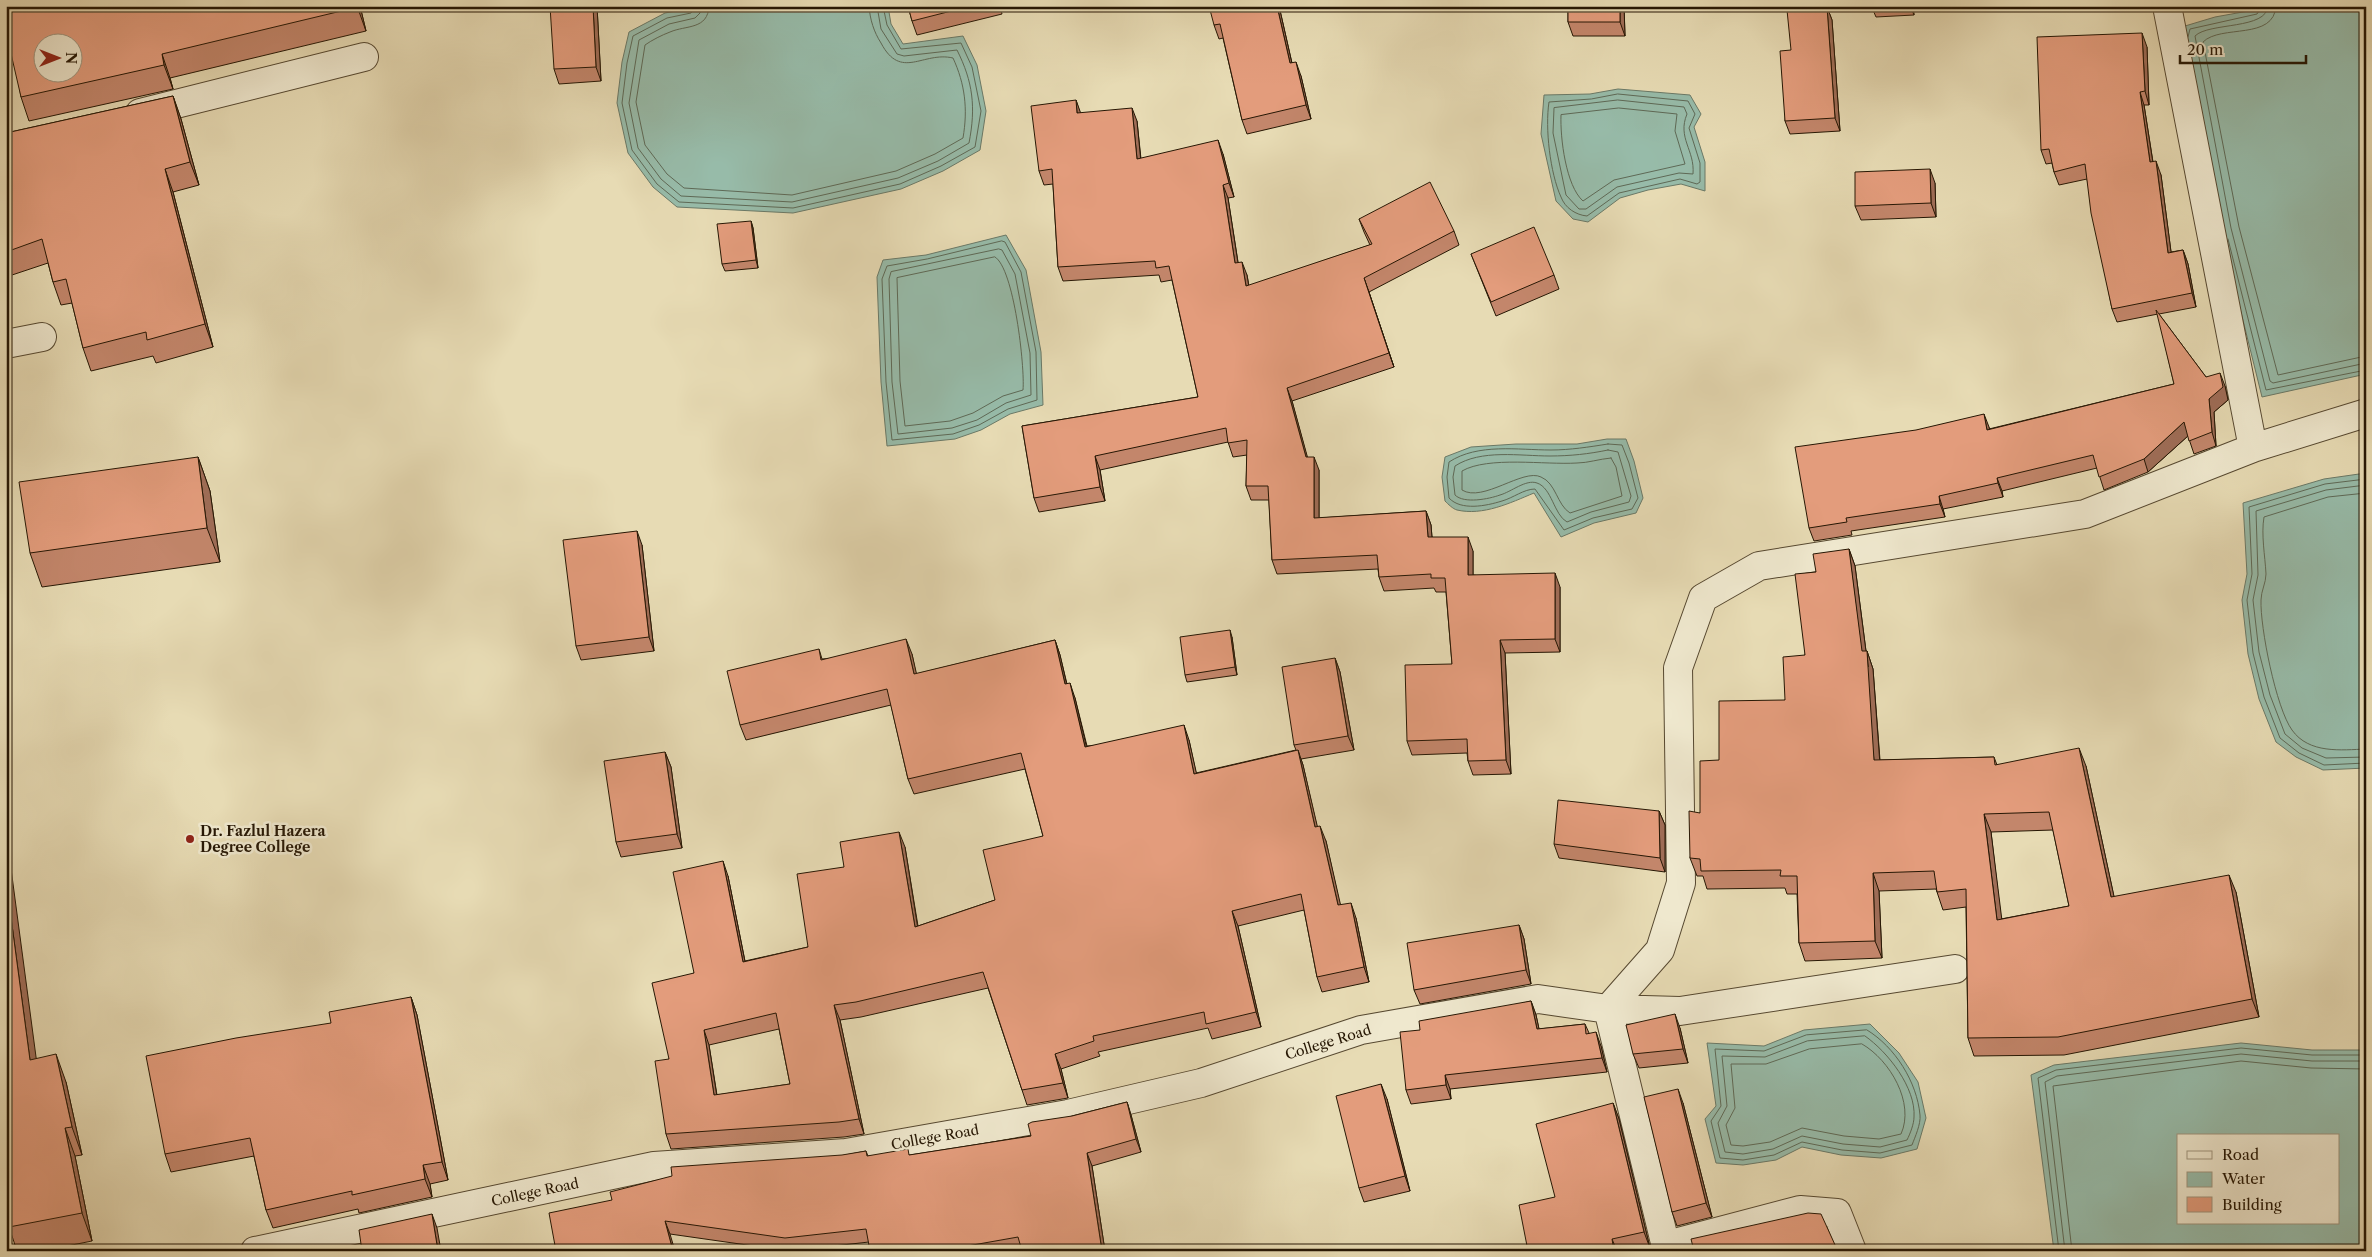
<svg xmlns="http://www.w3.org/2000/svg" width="2372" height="1257" viewBox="0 0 2372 1257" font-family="'Libre Caslon Text',serif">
<rect width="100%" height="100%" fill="#e7dbb4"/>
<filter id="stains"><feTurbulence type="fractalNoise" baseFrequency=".004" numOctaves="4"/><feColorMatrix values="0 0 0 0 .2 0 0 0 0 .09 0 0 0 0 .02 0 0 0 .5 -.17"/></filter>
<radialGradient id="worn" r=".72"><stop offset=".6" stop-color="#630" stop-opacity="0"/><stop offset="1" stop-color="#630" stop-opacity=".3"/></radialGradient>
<path fill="#97bba9" stroke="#6a7967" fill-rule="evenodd" d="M 703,6 L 888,6 L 891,24 L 903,44 L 963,36 L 977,65 L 986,111 L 980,150 L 943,171 L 901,189 L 793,213 L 677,207 L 653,187 L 628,153 L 617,103 L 622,62 L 629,32 L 665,13 Z
M 2276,6 L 2360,6 L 2360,12 L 2366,11 L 2366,374 L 2262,397 L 2236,292 L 2185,26 L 2215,17 Z
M 1618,89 L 1690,95 L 1701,114 L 1694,127 L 1705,162 L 1705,191 L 1681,184 L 1648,190 L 1620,198 L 1588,222 L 1573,219 L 1556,201 L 1541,134 L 1544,95 L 1590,94 Z
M 1006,235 L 1026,270 L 1041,352 L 1043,405 L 1010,414 L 981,430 L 955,439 L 887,446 L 881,382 L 877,277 L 883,260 L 926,255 Z
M 1607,439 L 1626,439 L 1634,461 L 1643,498 L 1636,513 L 1594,523 L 1561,537 L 1534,493 C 1510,503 1483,516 1457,510 C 1453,509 1448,504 1445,501 L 1442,477 L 1445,457 L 1471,447 L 1516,444 L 1577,444 Z
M 2366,473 L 2366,768 L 2323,770 L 2296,757 L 2276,742 L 2259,699 L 2248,654 L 2242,600 L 2247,574 L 2243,503 L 2324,479 Z
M 1870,1024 L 1899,1053 L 1918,1082 L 1926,1118 L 1917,1149 L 1881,1158 L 1841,1155 L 1802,1147 L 1776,1160 L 1743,1165 L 1716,1163 L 1705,1119 L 1716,1106 L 1707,1043 L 1764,1046 L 1804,1030 Z
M 2241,1043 L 2312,1050 L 2366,1050 L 2366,1251 L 2054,1251 L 2031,1075 L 2054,1065 ZM 2178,1136 L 2338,1136 L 2338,1223 L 2178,1223 Z"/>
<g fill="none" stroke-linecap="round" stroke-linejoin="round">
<path stroke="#5e6956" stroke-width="1" d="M 695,6 L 691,13 L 667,18 L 633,36 L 627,63 L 622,103 L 632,150 L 657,184 L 679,202 L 793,208 L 900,184 L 941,166 L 975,147 L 981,111 L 972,67 L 961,43 L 901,49 L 887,25 L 883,6
M 701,6 L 700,13 L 695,18 L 669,24 L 639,40 L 629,103 L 638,148 L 661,179 L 681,196 L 792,202 L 898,178 L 938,161 L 969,143 C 976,107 973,82 957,50 L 904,56 L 897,54 L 881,29 L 877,6
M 709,6 C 708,30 686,25 670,32 C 662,35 652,40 645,45 L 636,102 L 645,145 L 667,174 L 684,188 L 792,195 L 896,171 L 935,154 L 963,138 C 968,109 965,84 953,58 C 923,51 901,81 881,43 C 874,32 870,20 869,6
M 2268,6 C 2267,30 2209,22 2195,36 L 2231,228 L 2270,381 L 2273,383 L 2366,363
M 2276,6 C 2274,41 2221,24 2203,42 L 2239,227 L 2278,375 L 2366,356
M 2188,37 L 2190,29 L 2257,14 L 2262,6
M 1618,94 L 1688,101 L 1695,114 L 1689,128 L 1700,163 L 1700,182 L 1697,184 L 1680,179 L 1619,193 L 1587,216 C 1576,215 1565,208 1561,197 C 1550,173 1545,128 1549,102 L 1591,99 Z
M 1618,100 L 1684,107 L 1687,114 C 1677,138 1695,150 1693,174 L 1679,173 L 1617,187 L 1586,209 L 1579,209 L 1566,195 L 1553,133 L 1554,108 Z
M 1619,108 L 1677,114 L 1675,131 L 1685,164 L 1614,180 L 1583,201 C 1566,186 1560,138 1561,115 Z
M 2228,239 L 2266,390 L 2366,370
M 1002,241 L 1005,242 L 1021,272 L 1036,352 L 1037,400 L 1008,409 L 979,425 L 953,434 L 892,440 L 886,382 L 882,279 L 887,266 L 927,259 Z
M 999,249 L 1002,250 L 1015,274 L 1030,353 L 1031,395 L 1006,403 L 977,420 L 952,428 L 898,434 L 892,382 L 889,279 L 891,272 Z
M 995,257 C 1014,268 1025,367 1023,390 L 1003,396 L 973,413 L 950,421 L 905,426 L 900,381 L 897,278 Z
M 1608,444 L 1622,445 L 1629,463 L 1638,498 L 1632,509 L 1593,518 L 1564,530 L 1535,489 C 1524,489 1513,498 1502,501 C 1486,506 1461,511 1449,498 L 1447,477 L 1449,462 C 1478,443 1518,450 1551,450 C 1570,450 1589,447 1608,444 Z
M 1608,450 L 1618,452 L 1631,496 L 1629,502 L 1591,512 L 1567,522 C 1554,515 1552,488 1537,483 C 1526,479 1511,492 1500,495 C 1489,499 1464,504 1455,495 L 1453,477 L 1455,466 C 1481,449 1520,456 1550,456 C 1570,456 1589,454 1608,450 Z
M 1611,458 L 1616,467 L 1622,496 L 1570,513 C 1557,505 1556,483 1541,477 C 1523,468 1483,503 1462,490 L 1462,471 C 1488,456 1545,465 1577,463 C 1588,463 1599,459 1611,458 Z
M 2366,479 L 2325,484 L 2249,507 L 2252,574 L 2247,600 L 2253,653 L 2264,697 L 2280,738 L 2299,753 L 2324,765 L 2366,763
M 2366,485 L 2326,490 L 2256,511 L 2258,575 L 2253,600 L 2259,652 L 2270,695 L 2285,734 L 2302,748 L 2326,758 L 2366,757
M 2366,493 L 2328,497 L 2264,517 C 2261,535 2265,555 2266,574 C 2266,583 2261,591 2261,600 C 2260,627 2276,708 2292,730 C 2309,754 2341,750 2366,749
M 1867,1030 C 1895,1047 1917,1082 1920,1115 C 1921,1124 1915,1137 1912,1145 L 1880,1153 L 1842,1150 L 1802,1142 L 1774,1155 L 1743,1160 L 1720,1158 L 1711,1121 L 1721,1106 L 1715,1049 L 1764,1051 L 1806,1035 Z
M 1865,1036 C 1888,1052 1916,1088 1914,1117 C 1914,1124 1910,1134 1907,1140 L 1880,1147 L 1843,1144 L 1802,1136 L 1773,1149 L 1743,1154 L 1725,1152 L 1718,1123 L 1727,1106 L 1722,1056 L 1765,1057 L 1807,1041 Z
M 1862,1044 C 1890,1060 1915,1103 1901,1134 L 1879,1139 L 1844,1136 L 1802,1128 L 1770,1142 L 1743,1146 L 1731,1145 L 1726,1125 L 1735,1108 L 1731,1064 L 1766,1064 L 1809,1049 Z
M 2059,1251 L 2038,1078 L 2056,1070 L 2241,1048 L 2312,1055 L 2366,1055
M 2065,1251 L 2045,1082 L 2057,1076 L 2241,1054 L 2312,1061 L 2366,1061
M 2072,1251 L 2053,1086 L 2241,1061 L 2311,1068 L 2366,1069"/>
<g stroke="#564830" stroke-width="30">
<path id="minor" d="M 140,113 L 364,57
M 6,344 L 42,337
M 2253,448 L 2366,413
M 1608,1009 L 1660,950 L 1681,883 L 1678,668 L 1703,598 L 1759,566 L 2085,514 L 2253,448 L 2167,6
M 1608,1009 L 1667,1251
M 1667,1245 L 1800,1210 L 1837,1213 L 1852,1251
M 255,1251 L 654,1166 L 846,1153 L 1068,1114 L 1201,1083 L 1361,1030 L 1538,999 L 1608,1009 L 1680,1011 L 1955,969"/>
</g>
<use href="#minor" stroke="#efe8ce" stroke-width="28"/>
</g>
<path fill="#c3866b" stroke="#261704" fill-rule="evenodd" d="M 6,6 L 360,6 L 366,31 L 170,78 L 173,89 L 29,121 L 21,97 Z
M 597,6 L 601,81 L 559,84 L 554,69 Z
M 908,6 L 1000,6 L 1002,14 L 917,35 L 912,21 Z
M 1279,6 L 1292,63 L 1301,76 L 1311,119 L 1247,134 L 1242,120 L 1223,38 L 1219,39 L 1214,25 Z
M 1568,6 L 1624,6 L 1625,36 L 1573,36 L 1568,22 Z
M 1913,6 L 1914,15 L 1876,17 L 1873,10 Z
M 1827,7 L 1832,20 L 1840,131 L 1790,134 L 1785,121 L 1791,50 Z
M 2147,47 L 2149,105 L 2144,105 L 2153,162 L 2161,175 L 2171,252 L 2183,250 L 2188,264 L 2196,307 L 2159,314 L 2206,377 L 2225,386 L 2228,400 L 2214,412 L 2216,446 L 2194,454 L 2188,436 L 2148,472 L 2104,490 L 2097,468 L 2002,491 L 2003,497 L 1943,509 L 1945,517 L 1851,531 L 1852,535 L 1814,541 L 1809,528 L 1989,427 L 1989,429 L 2174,384 L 2158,314 L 2117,322 L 2112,309 L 2087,179 L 2059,185 L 2054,172 L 2052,163 L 2046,164 L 2041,150 Z
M 173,96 L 181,119 L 199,185 L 173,192 L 213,347 L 156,363 L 153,356 L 91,371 L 83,348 L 72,303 L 61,305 L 53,282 L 48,263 L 6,277 L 6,133 Z
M 1076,100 L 1080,113 L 1137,121 L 1141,159 L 1223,154 L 1234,197 L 1228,198 L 1238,262 L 1247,275 L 1249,286 L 1370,245 L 1364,232 L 1359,219 L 1454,231 L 1459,245 L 1369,292 L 1394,367 L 1292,401 L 1307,457 L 1319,470 L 1319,518 L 1426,511 L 1431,525 L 1432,537 L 1473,551 L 1473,575 L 1560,587 L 1560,652 L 1505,653 L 1511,774 L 1473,775 L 1468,761 L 1467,753 L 1412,755 L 1407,741 L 1452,664 L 1446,592 L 1436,592 L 1434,588 L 1384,591 L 1379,577 L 1378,569 L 1277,574 L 1272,560 L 1269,500 L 1251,500 L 1246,486 L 1247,455 L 1233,457 L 1228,442 L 1100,470 L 1105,501 L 1039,512 L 1034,498 L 1022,426 L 1198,397 L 1172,280 L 1161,282 L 1159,275 L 1063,281 L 1058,267 L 1053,184 L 1044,185 L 1039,171 Z
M 1935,183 L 1936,217 L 1861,220 L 1855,206 Z
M 751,221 L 753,228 L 758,268 L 725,271 L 722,264 Z
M 1471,254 L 1554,275 L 1559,289 L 1496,316 Z
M 198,457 L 210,491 L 220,562 L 42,587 L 30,553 Z
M 642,545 L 654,651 L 581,660 L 576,646 Z
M 1849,549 L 1855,566 L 1866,651 L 1867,651 L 1873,669 L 1880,760 L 1994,757 L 1997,765 L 2086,766 L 2114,897 L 2236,892 L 2259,1017 L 2064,1055 L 1974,1056 L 1968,1038 L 1966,907 L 1943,910 L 1936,889 L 1879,891 L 1882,958 L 1805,961 L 1799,943 L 1797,894 L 1787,894 L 1785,888 L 1707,889 L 1703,876 L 1697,876 L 1690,858 L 1700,813 L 1719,760 L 1785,700 L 1805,655 L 1816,572 ZM 2053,830 L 2069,906 L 2001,919 L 1991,832 Z
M 1232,637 L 1237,675 L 1187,682 L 1185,675 Z
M 1055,640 L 1060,655 L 1067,684 L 1075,698 L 1087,746 L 1189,740 L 1196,773 L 1296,750 L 1294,745 L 1335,658 L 1340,672 L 1354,750 L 1301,759 L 1303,765 L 1317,827 L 1326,841 L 1340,905 L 1356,918 L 1369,982 L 1322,992 L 1317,977 L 1304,910 L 1238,926 L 1261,1027 L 1212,1039 L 1208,1028 L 1098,1052 L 1100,1056 L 1061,1069 L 1068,1098 L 1027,1105 L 988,988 L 861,1017 L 840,1020 L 864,1134 L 844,1137 L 671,1149 L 666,1134 L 669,1059 L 694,973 L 728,876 L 745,961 L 808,947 L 844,867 L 905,847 L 918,926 L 995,900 L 1043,836 L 1025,769 L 914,794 L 908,779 L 891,705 L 746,740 L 740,725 L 819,649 L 822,659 L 912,654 L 916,674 ZM 779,1029 L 790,1084 L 717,1095 L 709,1045 Z
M 665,752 L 671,767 L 682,848 L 621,857 L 616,842 Z
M 1659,811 L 1665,825 L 1665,872 L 1559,858 L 1554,844 Z
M 1519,925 L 1524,939 L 1531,984 L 1420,1004 L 1414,990 Z
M 411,997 L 417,1015 L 448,1180 L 430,1184 L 432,1197 L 359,1213 L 358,1209 L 273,1228 L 266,1210 L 254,1156 L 171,1172 L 165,1154 L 331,1023 Z
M 1531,1001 L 1536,1015 L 1539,1029 L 1585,1024 L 1589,1033 L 1601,1046 L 1607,1072 L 1450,1089 L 1451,1099 L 1411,1104 L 1406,1090 L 1420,1030 Z
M 1680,1028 L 1688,1063 L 1639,1068 L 1633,1054 Z
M 36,1058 L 66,1082 L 82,1155 L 75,1156 L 92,1241 L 42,1251 L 17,1251 L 9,1227 Z
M 1387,1099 L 1410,1191 L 1364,1202 L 1359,1188 Z
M 1127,1102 L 1131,1115 L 1141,1152 L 1092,1166 L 1105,1251 L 870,1251 L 869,1242 L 789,1251 L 670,1234 L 612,1200 L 866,1151 L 868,1156 L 910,1155 L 1031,1136 L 1072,1116 Z
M 1613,1103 L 1619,1119 L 1650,1248 L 1636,1251 L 1528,1251 Z
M 1683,1103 L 1712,1217 L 1677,1226 L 1672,1212 Z"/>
<path fill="#9f6d57" stroke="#261704" d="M 357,6 L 360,6 L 366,31 Z
M 593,6 L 597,6 L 601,81 L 596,67 Z
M 1277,6 L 1279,6 L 1295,77 L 1290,63 Z
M 1620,6 L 1624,6 L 1625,36 L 1620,22 Z
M 1911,6 L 1913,6 L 1914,15 L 1911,8 Z
M 1827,7 L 1832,20 L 1840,131 L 1835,118 Z
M 2142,33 L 2147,47 L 2149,105 L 2145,91 Z
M 162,54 L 170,78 L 173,89 L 164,65 Z
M 1296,62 L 1301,76 L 1311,119 L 1306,105 Z
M 2140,92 L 2144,105 L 2155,176 L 2150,162 Z
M 173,96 L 181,119 L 199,185 L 190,162 Z
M 1076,100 L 1081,114 L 1077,113 Z
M 1132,108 L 1137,121 L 1142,173 L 1137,159 Z
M 1218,140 L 1223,154 L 1234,197 L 1229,183 Z
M 2156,161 L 2161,175 L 2173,267 L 2168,253 Z
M 165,169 L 173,192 L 213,347 L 205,324 Z
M 1930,169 L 1935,183 L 1936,217 L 1931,203 Z
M 1223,185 L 1228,198 L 1240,276 L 1235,263 Z
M 751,221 L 753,228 L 758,268 L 756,260 Z
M 2183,250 L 2188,264 L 2196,307 L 2192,293 Z
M 1242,262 L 1247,275 L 1251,300 L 1246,286 Z
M 1364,278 L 1369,292 L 1394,367 L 1389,353 Z
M 2220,373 L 2225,386 L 2228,400 L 2214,412 L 2216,446 L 2212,432 L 2209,399 Z
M 1287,388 L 1292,401 L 1311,470 L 1306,457 Z
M 1984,414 L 1989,427 L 1992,443 L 1987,430 Z
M 2184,422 L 2189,435 L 2148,472 L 2144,459 Z
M 1095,456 L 1100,470 L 1105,501 L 1100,487 Z
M 198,457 L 210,491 L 220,562 L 207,528 Z
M 1314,457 L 1319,470 L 1319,532 L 1314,518 Z
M 1997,478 L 2002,491 L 2003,497 L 1998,483 Z
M 1939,496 L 1943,509 L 1945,517 L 1940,504 Z
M 1426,511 L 1431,525 L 1433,551 L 1428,537 Z
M 637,531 L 642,545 L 654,651 L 649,637 Z
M 1468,537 L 1473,551 L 1473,588 L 1468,575 Z
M 1849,549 L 1855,566 L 1868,667 L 1867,651 L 1873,669 L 1881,778 L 1874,760 Z
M 1555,573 L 1560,587 L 1560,652 L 1555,639 Z
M 1230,630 L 1232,637 L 1237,675 L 1235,667 Z
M 906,639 L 912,654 L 920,689 L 914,674 Z
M 1055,640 L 1060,655 L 1070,699 L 1065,684 Z
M 1500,640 L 1505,653 L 1511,774 L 1506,760 Z
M 1335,658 L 1340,672 L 1354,750 L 1348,736 Z
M 1070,683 L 1075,698 L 1090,762 L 1085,747 Z
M 1184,725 L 1189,740 L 1200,789 L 1194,774 Z
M 2079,748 L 2086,766 L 2118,915 L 2111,897 Z
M 1298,750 L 1303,765 L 1321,842 L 1315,827 Z
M 665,752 L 671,767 L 682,848 L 677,834 Z
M 1659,811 L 1665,825 L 1665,872 L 1660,858 Z
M 1984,814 L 1991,832 L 2004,937 L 1997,920 Z
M 1320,826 L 1326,841 L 1344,920 L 1338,905 Z
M 6,831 L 40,1087 L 30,1060 L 6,880 Z
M 899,832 L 905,847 L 920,942 L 915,927 Z
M 723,861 L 728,876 L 748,977 L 743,962 Z
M 1873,873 L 1879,891 L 1882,958 L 1875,941 Z
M 2229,875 L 2236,892 L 2259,1017 L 2252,999 Z
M 1351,903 L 1356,918 L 1369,982 L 1364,967 Z
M 1232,911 L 1238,926 L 1261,1027 L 1256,1012 Z
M 1519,925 L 1524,939 L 1531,984 L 1526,970 Z
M 411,997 L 417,1015 L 448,1180 L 442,1162 Z
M 1531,1001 L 1536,1015 L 1542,1043 L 1537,1029 Z
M 834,1005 L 840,1020 L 864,1134 L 859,1119 Z
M 1675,1014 L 1680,1028 L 1688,1063 L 1683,1049 Z
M 704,1030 L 709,1045 L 719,1110 L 714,1095 Z
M 1596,1032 L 1601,1046 L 1607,1072 L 1602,1058 Z
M 56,1054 L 66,1082 L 82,1155 L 72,1127 Z
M 1055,1054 L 1061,1069 L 1068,1098 L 1063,1083 Z
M 1445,1075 L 1450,1089 L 1451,1099 L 1446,1085 Z
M 1381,1084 L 1387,1099 L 1410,1191 L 1405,1176 Z
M 1678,1089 L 1683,1103 L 1712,1217 L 1706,1203 Z
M 1127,1102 L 1131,1115 L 1141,1152 L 1136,1139 Z
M 1613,1103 L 1619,1119 L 1650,1248 L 1644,1232 Z
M 65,1128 L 75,1156 L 92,1241 L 82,1213 Z
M 1087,1153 L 1092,1166 L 1105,1251 L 1102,1251 Z
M 423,1165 L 430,1184 L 432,1197 L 425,1179 Z
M 432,1214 L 437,1228 L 441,1251 L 438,1251 Z
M 665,1221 L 670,1234 L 675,1251 L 673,1251 Z
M 1612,1239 L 1617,1251 L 1614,1251 Z"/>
<path fill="#e39c7c" stroke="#261704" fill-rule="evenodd" d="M 6,6 L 357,6 L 358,7 L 162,54 L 164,65 L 21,97 L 6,32 ZM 42,42 L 72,42 L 72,72 L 42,72 Z
M 550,6 L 593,6 L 596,67 L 554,69 Z
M 908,6 L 971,6 L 912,21 Z
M 1209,6 L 1277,6 L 1290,63 L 1296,62 L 1306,105 L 1242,120 L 1220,24 L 1214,25 Z
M 1568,6 L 1620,6 L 1620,22 L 1568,22 Z
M 1873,6 L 1911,6 L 1911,8 L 1873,10 Z
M 1827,7 L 1835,118 L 1785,121 L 1780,51 L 1791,50 L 1787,10 Z
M 2142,33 L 2145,91 L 2140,92 L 2150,162 L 2156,161 L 2168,253 L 2183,250 L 2192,293 L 2112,309 L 2091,213 L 2085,164 L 2054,172 L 2049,149 L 2041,150 L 2037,37 Z
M 173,96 L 190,162 L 165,169 L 205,324 L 147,340 L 146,332 L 83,348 L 66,279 L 53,282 L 42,239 L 6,252 L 6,133 Z
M 1076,100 L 1077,113 L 1132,108 L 1137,159 L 1218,140 L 1229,183 L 1223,185 L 1235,263 L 1242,262 L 1246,286 L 1372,244 L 1359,219 L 1430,182 L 1454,231 L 1364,278 L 1389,353 L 1287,388 L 1306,457 L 1314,457 L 1314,518 L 1426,511 L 1428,537 L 1468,537 L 1468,575 L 1555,573 L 1555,639 L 1500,640 L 1506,760 L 1468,761 L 1467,739 L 1407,741 L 1405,665 L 1452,664 L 1445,578 L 1431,578 L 1431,574 L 1379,577 L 1377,555 L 1272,560 L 1268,486 L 1246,486 L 1247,440 L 1228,443 L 1226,428 L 1095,456 L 1100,487 L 1034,498 L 1022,426 L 1198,397 L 1169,266 L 1156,268 L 1155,261 L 1058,267 L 1052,169 L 1039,171 L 1031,106 Z
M 1930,169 L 1931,203 L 1855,206 L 1855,172 Z
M 751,221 L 756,260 L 722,264 L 717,224 Z
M 1534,227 L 1554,275 L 1491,302 L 1471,254 Z
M 2156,310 L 2206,377 L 2220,373 L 2223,387 L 2209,399 L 2212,432 L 2189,441 L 2184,422 L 2144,459 L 2099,477 L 2093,455 L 1997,478 L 1998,483 L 1939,496 L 1940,504 L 1846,518 L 1847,522 L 1809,528 L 1795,447 L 1916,430 L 1984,414 L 1987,430 L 2174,384 Z
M 198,457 L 207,528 L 30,553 L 19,482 Z
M 637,531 L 649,637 L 576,646 L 563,540 Z
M 1849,549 L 1862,651 L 1867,651 L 1874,760 L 1994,757 L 1995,765 L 2079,748 L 2111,897 L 2229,875 L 2252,999 L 2058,1037 L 1968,1038 L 1966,889 L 1937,892 L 1934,871 L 1873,873 L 1875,941 L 1799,943 L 1797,876 L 1780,876 L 1781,870 L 1701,871 L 1700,859 L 1690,858 L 1689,811 L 1700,813 L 1700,761 L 1719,760 L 1719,701 L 1785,700 L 1783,657 L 1805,655 L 1795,574 L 1816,572 L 1813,554 ZM 2049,812 L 2069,906 L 1997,920 L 1984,814 Z
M 1230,630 L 1235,667 L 1185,675 L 1180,637 Z
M 906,639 L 914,674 L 1055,640 L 1065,684 L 1070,683 L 1085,747 L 1184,725 L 1194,774 L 1298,750 L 1315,827 L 1320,826 L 1338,905 L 1351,903 L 1364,967 L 1317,977 L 1301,894 L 1232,911 L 1256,1012 L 1206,1024 L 1204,1012 L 1093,1036 L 1094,1041 L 1055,1054 L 1063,1083 L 1022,1090 L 983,972 L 856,1002 L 834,1005 L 859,1119 L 839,1122 L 666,1134 L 655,1061 L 669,1059 L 652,983 L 694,973 L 673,872 L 723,861 L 743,962 L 808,947 L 797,874 L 844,867 L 840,842 L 899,832 L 915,927 L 995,900 L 983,850 L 1043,836 L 1021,753 L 908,779 L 887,689 L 740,725 L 727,671 L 819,649 L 821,660 ZM 776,1013 L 790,1084 L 714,1095 L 704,1030 Z
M 1335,658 L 1348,736 L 1294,745 L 1282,667 Z
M 665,752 L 677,834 L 616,842 L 604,761 Z
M 1558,800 L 1659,811 L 1660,858 L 1554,844 Z
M 6,880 L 30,1060 L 56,1054 L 72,1127 L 65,1128 L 82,1213 L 9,1227 L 6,1213 Z
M 1519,925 L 1526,970 L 1414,990 L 1407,943 Z
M 411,997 L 442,1162 L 423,1165 L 425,1179 L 352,1195 L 352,1191 L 266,1210 L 250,1138 L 165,1154 L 146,1056 L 236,1038 L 331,1023 L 329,1012 Z
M 1531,1001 L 1537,1029 L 1585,1024 L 1586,1034 L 1596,1032 L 1602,1058 L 1445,1075 L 1446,1085 L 1406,1090 L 1400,1032 L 1420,1030 L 1419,1021 Z
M 1675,1014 L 1683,1049 L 1633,1054 L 1626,1025 Z
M 1381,1084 L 1405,1176 L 1359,1188 L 1336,1096 Z
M 1678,1089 L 1706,1203 L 1672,1212 L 1644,1097 Z
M 1127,1102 L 1136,1139 L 1087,1153 L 1102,1251 L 1022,1251 L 1018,1237 L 939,1251 L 870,1251 L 866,1229 L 785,1238 L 665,1221 L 673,1251 L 556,1251 L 549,1213 L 612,1200 L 610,1192 L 672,1176 L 671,1167 L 842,1155 L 866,1151 L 867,1156 L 908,1149 L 909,1155 L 1031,1136 L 1028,1124 L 1032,1122 L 1072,1116 Z
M 1613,1103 L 1644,1232 L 1612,1239 L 1614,1251 L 1528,1251 L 1519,1205 L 1555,1197 L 1536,1124 Z
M 1808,1213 L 1821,1214 L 1836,1247 L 1836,1251 L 1694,1251 L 1691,1239 Z
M 432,1214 L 438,1251 L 362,1251 L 359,1230 Z"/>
<circle fill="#8f2418" stroke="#efe8ce" stroke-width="2" cx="190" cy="839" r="5"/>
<g text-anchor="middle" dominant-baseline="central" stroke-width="5" stroke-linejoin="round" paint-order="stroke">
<g font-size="14" font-weight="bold" fill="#261704" stroke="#efe8ce" text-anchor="start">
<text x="200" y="831">Dr. Fazlul Hazera<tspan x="200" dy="16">Degree College</tspan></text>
</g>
<g font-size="14" fill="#261704" stroke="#efe8ce">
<text transform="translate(1328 1042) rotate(-17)">College Road</text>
<text transform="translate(935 1137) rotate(-10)">College Road</text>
<text transform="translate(535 1192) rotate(-12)">College Road</text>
</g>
</g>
<rect width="2372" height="1257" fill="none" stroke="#e7dbb4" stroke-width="25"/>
<rect x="8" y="8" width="2357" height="1242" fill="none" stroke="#261704" stroke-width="2.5"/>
<rect x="12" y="12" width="2347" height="1232" fill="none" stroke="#261704"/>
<rect x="2177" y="1134" width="162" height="90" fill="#efe8ce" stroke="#9f947d"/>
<rect x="2187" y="1151" width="25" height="8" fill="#efe8ce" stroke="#9f947d"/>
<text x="2222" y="1160" font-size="15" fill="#261704">Road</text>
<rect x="2187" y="1172" width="25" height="15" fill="#97bba9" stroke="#9f947d"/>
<text x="2222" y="1184" font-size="15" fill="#261704">Water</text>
<rect x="2187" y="1197" width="25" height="15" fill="#e39c7c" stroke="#9f947d"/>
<text x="2222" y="1210" font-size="15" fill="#261704">Building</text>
<g transform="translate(58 58) rotate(90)"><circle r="24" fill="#efe8ce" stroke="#9f947d"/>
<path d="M0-4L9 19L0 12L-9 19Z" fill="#8f2418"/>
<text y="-8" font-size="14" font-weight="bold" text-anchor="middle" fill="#261704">N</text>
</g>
<path d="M2180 55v8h126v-8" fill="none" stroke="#261704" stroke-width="2.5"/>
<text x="2187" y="55" font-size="15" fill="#261704" stroke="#efe8ce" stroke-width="4" paint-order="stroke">20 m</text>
<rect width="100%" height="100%" filter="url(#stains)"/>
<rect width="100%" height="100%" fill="url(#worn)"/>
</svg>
